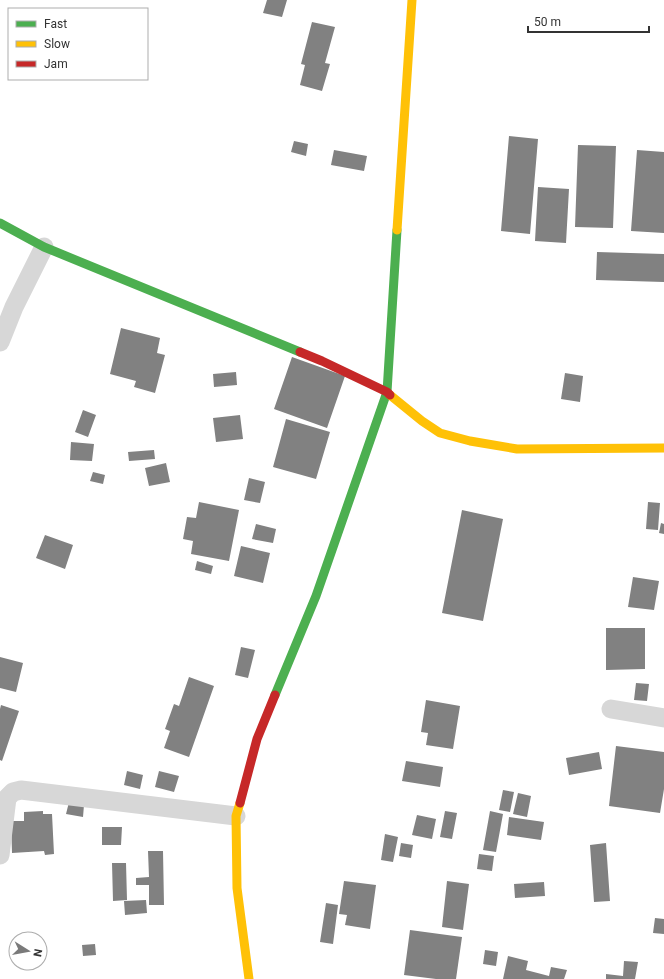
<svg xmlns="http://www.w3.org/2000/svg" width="664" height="979" viewBox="0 0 664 979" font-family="Roboto,sans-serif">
<rect width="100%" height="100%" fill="#fff"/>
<path fill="#818181" d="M 267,0 L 287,0 L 282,17 L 263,13 Z
M 312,22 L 335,27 L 325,63 L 330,64 L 322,91 L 300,85 L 305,65 L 301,64 Z
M 509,136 L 538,139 L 530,234 L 501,231 Z
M 294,141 L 308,144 L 306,156 L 291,152 Z
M 578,145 L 616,146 L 613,228 L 575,227 Z
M 334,150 L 367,156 L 364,171 L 331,165 Z
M 637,150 L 664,152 L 664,233 L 631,231 Z
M 538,187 L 569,189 L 566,243 L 535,241 Z
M 597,252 L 664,254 L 664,282 L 596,280 Z
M 121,328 L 160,338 L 157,353 L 165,355 L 155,393 L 134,387 L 136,381 L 110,374 Z
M 292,357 L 345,376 L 327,428 L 274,409 Z
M 236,372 L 237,385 L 214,387 L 213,374 Z
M 565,373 L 583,376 L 580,402 L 561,399 Z
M 83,410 L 96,415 L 88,437 L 75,432 Z
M 240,415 L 243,439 L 216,442 L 213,418 Z
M 286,419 L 330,432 L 316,479 L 273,467 Z
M 71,442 L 94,444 L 92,461 L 70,460 Z
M 154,450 L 155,459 L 129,461 L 128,452 Z
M 166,463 L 170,482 L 149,486 L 145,468 Z
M 93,472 L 105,475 L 103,484 L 90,481 Z
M 249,478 L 265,482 L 260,503 L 244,500 Z
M 199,502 L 239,510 L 229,561 L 191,554 L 193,541 L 183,539 L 187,517 L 196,518 Z
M 648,502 L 660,503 L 658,530 L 646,529 Z
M 462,510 L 503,519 L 483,621 L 442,613 Z
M 661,523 L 664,524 L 664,534 L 659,533 Z
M 256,524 L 276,529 L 273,543 L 252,539 Z
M 45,535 L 73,545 L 65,569 L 36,558 Z
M 241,546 L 270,553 L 263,583 L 234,576 Z
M 197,561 L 213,566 L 211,574 L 195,570 Z
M 633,577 L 659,581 L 654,610 L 628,607 Z
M 606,628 L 645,628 L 645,669 L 606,670 Z
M 241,647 L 255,650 L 248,678 L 235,675 Z
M 0,657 L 23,663 L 16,692 L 0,688 Z
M 189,677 L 214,686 L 189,757 L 164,748 L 170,731 L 165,729 L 174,704 L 179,706 Z
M 636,683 L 649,684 L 647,701 L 634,700 Z
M 426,700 L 460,706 L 453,749 L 426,745 L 428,733 L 421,732 Z
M 1,705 L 19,711 L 2,761 L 0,760 L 0,709 Z
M 616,746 L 664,752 L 664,789 L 660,813 L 609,806 Z
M 599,752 L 602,769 L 569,775 L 566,758 Z
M 406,761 L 443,767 L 440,787 L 402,781 Z
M 127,771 L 143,775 L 140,789 L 124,785 Z
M 159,771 L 179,776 L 174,792 L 155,787 Z
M 503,790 L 514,792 L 510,812 L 499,810 Z
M 518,793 L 531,796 L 527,817 L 513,814 Z
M 69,802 L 84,805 L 83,817 L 66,814 Z
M 43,811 L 43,814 L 52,814 L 54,854 L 45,855 L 44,851 L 12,853 L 11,821 L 24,821 L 24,812 Z
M 445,811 L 457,813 L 452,839 L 440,837 Z
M 490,811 L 503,814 L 496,852 L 483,850 Z
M 417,815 L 436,819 L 432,839 L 412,835 Z
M 509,817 L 544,822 L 541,840 L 507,835 Z
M 102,827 L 122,827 L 121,845 L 102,845 Z
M 385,834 L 398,837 L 393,862 L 381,860 Z
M 401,843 L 413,845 L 411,858 L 399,856 Z
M 606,843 L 610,901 L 594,902 L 590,845 Z
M 148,851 L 163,851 L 164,905 L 149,905 L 149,885 L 136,885 L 136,878 L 149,877 Z
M 479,854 L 494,856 L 492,871 L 477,869 Z
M 112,863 L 126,863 L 127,900 L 113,901 Z
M 344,881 L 376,885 L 370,929 L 345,925 L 347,915 L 339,914 Z
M 447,881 L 469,884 L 463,930 L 442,927 Z
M 544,882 L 545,896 L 515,898 L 514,884 Z
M 146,900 L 147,913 L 125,915 L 124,901 Z
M 326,903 L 338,905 L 333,944 L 320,942 Z
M 655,918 L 664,919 L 664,934 L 653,933 Z
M 410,930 L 462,937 L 456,979 L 436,979 L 404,975 Z
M 95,944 L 96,955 L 83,956 L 82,945 Z
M 485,950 L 498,952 L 496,966 L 483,964 Z
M 508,956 L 528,961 L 526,970 L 549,976 L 551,967 L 567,970 L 564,979 L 503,979 Z
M 624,961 L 638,962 L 635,979 L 606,979 L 606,974 L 623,976 Z"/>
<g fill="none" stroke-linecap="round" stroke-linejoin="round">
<path stroke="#d7d7d7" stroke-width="19" d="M 0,342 L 14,307 L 44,247
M 611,709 L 664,718
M 0,855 L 7,798 L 13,792 L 21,790 L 236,816"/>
<path stroke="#4caf50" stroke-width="9" d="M 0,223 L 44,247 L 300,352
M 275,695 L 316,596 L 387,392 L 397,230"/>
<path stroke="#ffc107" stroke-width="9" d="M 397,230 L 412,0
M 390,395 L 422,421 L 440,433 L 470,441 L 517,449 L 664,448
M 240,803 L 236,816 L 237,888 L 249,979"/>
<path stroke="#c62828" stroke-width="9" d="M 300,352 L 322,361 L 387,392 L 390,395
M 240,803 L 257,739 L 275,695"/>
</g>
<rect x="8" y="8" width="140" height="72" fill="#ffffff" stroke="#adadad"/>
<rect x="16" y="21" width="20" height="6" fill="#4caf50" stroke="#adadad"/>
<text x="44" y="28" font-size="12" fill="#333333">Fast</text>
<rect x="16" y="41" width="20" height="6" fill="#ffc107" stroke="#adadad"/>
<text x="44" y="48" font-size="12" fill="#333333">Slow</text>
<rect x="16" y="61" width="20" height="6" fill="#c62828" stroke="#adadad"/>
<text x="44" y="68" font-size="12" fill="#333333">Jam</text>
<g transform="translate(28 951) rotate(101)"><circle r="19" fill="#ffffff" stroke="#adadad"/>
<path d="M0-3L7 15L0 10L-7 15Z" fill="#7a7a7a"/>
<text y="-6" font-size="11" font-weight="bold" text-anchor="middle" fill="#333333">N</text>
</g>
<path d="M528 26v6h121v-6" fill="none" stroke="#333333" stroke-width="2"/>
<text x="534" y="26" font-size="12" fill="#333333" stroke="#ffffff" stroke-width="3" paint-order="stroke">50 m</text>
</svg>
